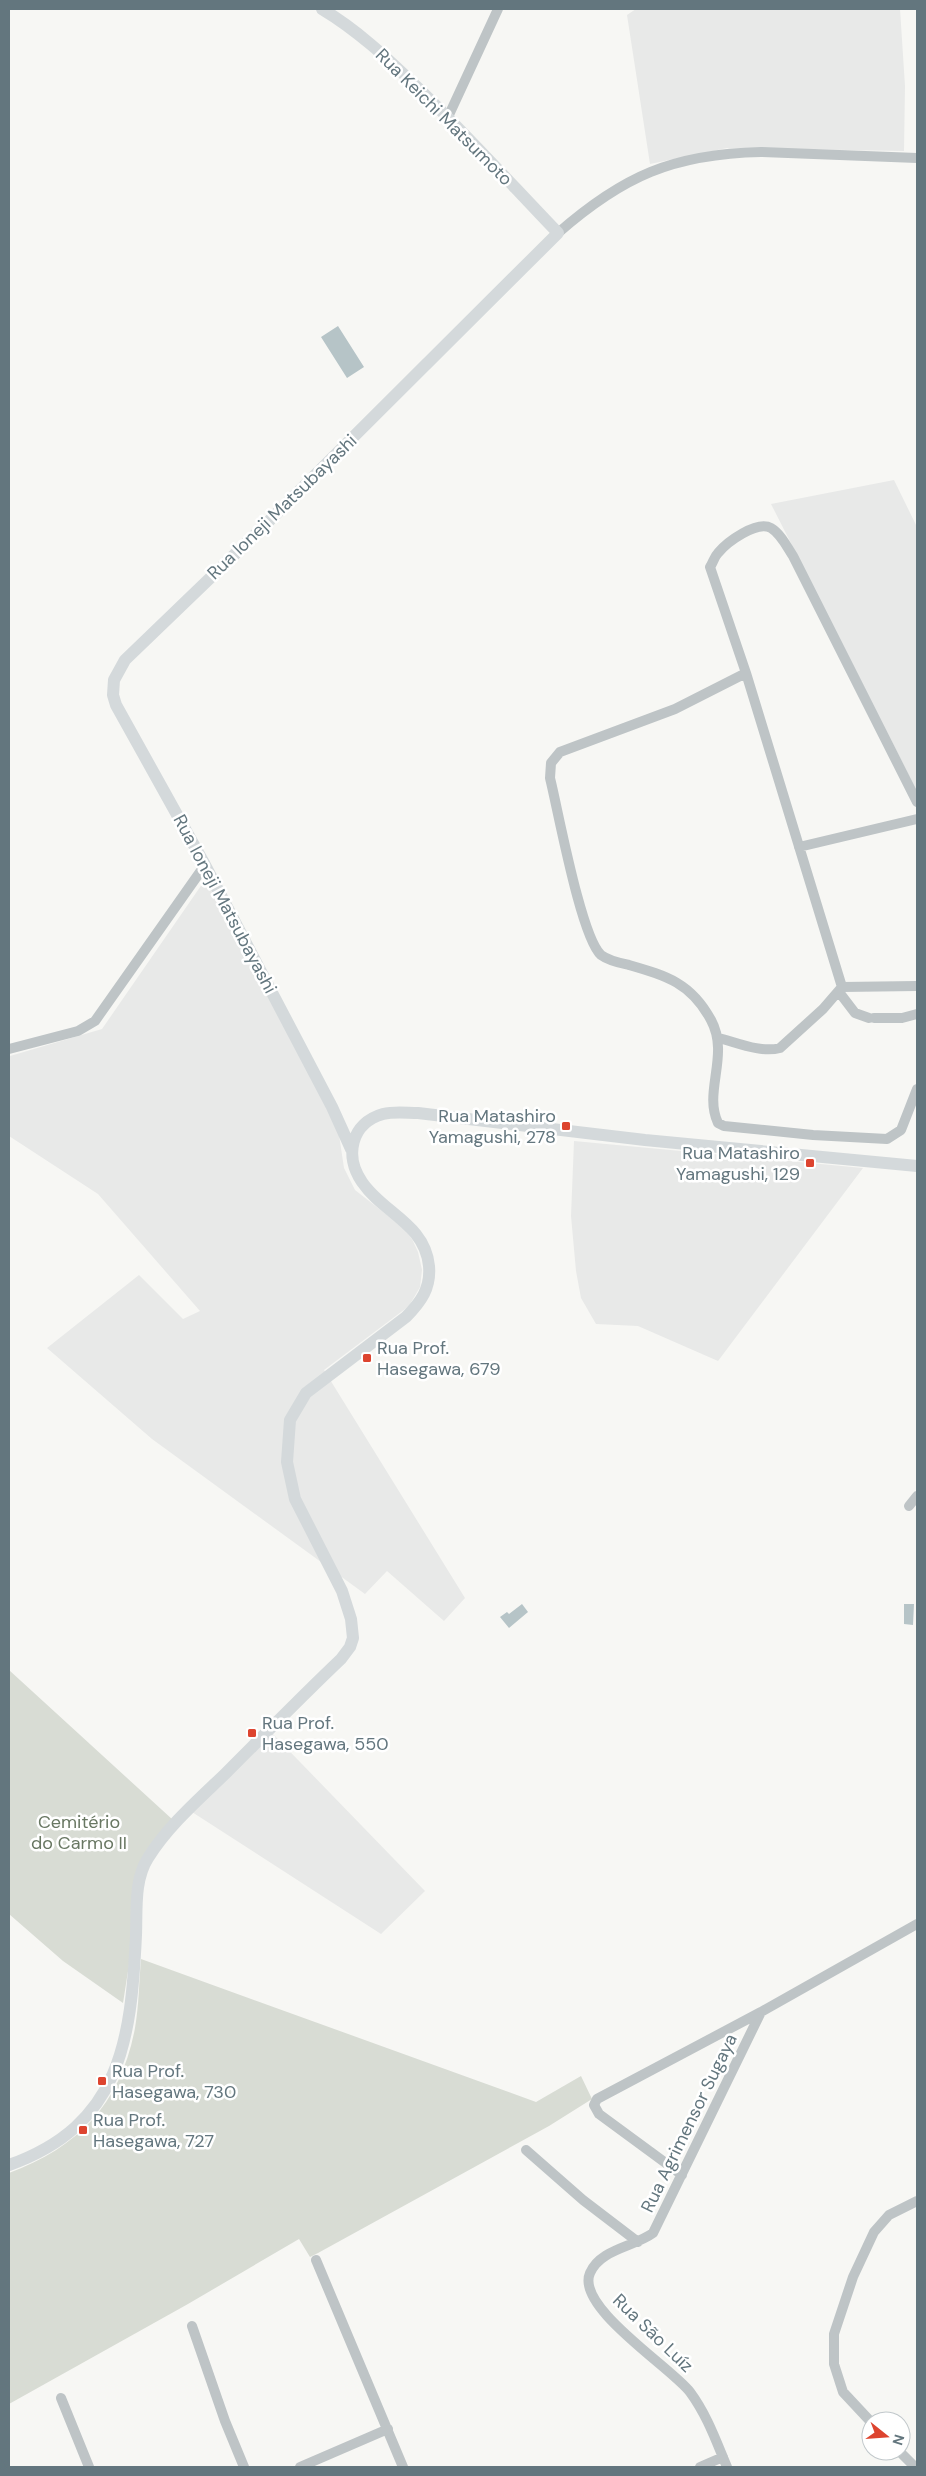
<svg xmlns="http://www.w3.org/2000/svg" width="926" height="2476" viewBox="0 0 926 2476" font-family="'DM Sans',sans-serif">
<rect width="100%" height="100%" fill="#f7f7f4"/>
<path fill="#e8e9e8" d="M 636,9 L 900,9 L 905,86 L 904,151 L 727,148 L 650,164 L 627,15 Z
M 894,480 L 917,527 L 917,791 L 771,504 Z
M 207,877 L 338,1128 L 344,1168 L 355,1190 L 401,1226 L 412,1239 L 418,1252 L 422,1270 L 420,1287 L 409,1306 L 324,1370 L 465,1598 L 444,1621 L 387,1571 L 365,1594 L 152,1439 L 47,1348 L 139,1275 L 183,1319 L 200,1311 L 98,1194 L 9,1136 L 9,1061 L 10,1056 L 102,1029 Z
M 574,1141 L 863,1168 L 718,1361 L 638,1326 L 596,1324 L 581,1298 L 576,1271 L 571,1216 Z
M 269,1730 L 425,1891 L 381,1934 L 192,1812 Z"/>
<path fill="#d8dcd4" d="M 9,1670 L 173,1820 L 146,1856 L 123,2003 L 63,1961 L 9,1914 Z
M 141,1959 L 536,2102 L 581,2076 L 592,2099 L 549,2126 L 318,2253 L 310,2257 L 299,2239 L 188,2304 L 9,2404 L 9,2173 C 79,2147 121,2103 135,2028 C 139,2005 139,1982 141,1959 Z"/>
<path fill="#b6c4c7" d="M 338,326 L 364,367 L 347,378 L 321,337 Z
M 522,1604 L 528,1612 L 509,1628 L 500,1617 L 507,1612 L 509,1614 Z
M 904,1604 L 914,1604 L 913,1625 L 904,1624 Z"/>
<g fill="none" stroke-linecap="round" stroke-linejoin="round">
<path stroke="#bec4c6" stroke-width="10" d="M 448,117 L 498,9
M 558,233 C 623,176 673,154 761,152 L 917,158
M 746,673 L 675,709 L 560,752 L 551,763 L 550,778 C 558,810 581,937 601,955 C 609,961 620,963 629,965 C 667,976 691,983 711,1020 C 730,1055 703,1092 718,1123 L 724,1126 L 813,1135 L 887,1139 L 901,1130 L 917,1089
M 917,802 L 793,556 C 787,547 781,534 771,528 C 757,520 727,542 718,553 C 714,557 713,563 710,567 L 746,673 L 842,987 L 917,986
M 799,847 L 917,819
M 839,992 L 855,1013 L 869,1018
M 874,1018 L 902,1018 L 917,1014
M 719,1038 C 738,1043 761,1053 780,1048 L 823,1009 L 842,987
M 9,1049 L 78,1031 L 95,1021 L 205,865
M 909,1506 L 917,1496
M 526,2150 L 583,2200 L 638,2242
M 682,2175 L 599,2114 L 594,2105 L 597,2099 L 761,2012 L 917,1924
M 316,2260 L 403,2467
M 192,2326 L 225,2421 L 244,2467
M 61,2398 L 89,2467
M 871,2422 L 843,2392 L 834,2364 L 834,2334 L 853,2277 L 874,2232 L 889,2215 L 917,2201
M 899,2451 L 915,2467
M 300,2467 L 388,2429
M 700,2467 L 723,2457
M 727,2467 C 716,2441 707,2415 690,2392 C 672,2368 575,2307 590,2273 C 600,2249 634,2247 653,2233 L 761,2012"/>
<path stroke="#d4d9db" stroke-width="12" d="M 322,9 C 357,30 386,57 416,86 C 465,133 511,184 558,233 L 261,529 L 125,660 L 114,680 L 113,695 L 116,705 L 205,865 L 332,1107 L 351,1149
M 9,2165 C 121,2125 131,2041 136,1935 C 137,1910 134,1880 148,1858 C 168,1826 198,1800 225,1774 C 263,1736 301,1697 341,1659 L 350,1647 L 353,1638 L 351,1619 L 342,1591 L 295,1499 L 287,1462 L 290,1420 L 306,1393 L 406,1317 C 421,1302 431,1288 429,1266 C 425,1224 383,1213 362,1182 C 344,1156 351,1123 383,1114 C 395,1111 407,1113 418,1113 L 645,1140 L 917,1166"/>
</g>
<g fill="#dd442f" stroke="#fff" stroke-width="2">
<rect x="561" y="1121" width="10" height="10" rx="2.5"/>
<rect x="805" y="1158" width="10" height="10" rx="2.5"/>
<rect x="362" y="1353" width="10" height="10" rx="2.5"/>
<rect x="247" y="1728" width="10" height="10" rx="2.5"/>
<rect x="97" y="2076" width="10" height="10" rx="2.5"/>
<rect x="78" y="2125" width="10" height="10" rx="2.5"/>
</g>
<g text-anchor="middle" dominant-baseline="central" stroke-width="5" stroke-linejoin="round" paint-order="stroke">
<g font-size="18" fill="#63767e" stroke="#fff">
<text transform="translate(444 117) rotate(45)">Rua Keichi Matsumoto</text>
<text transform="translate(282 507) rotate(-44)">Rua Ioneji Matsubayashi</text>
<text transform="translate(225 904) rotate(62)">Rua Ioneji Matsubayashi</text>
<text transform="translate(689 2123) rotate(-64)">Rua Agrimensor Sugaya</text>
<text transform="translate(653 2333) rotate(44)">Rua São Luíz</text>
</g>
<g font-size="18" fill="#63767e" stroke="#fff" text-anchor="start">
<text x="556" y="1116" text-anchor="end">Rua Matashiro<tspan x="556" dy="21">Yamagushi, 278</tspan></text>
<text x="800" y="1153" text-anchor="end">Rua Matashiro<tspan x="800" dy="21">Yamagushi, 129</tspan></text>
<text x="377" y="1348">Rua Prof.<tspan x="377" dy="21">Hasegawa, 679</tspan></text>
<text x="262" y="1723">Rua Prof.<tspan x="262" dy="21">Hasegawa, 550</tspan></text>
<text x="112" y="2071">Rua Prof.<tspan x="112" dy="21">Hasegawa, 730</tspan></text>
<text x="93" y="2120">Rua Prof.<tspan x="93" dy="21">Hasegawa, 727</tspan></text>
</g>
<g font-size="18" fill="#687762" stroke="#fff">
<text x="79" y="1822">Cemitério<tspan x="79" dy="21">do Carmo II</tspan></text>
</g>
</g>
<rect width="926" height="2476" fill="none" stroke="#63767e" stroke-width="20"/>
<g transform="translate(886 2436) rotate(107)"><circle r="24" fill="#ffffff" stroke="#c1c8cb"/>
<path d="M0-4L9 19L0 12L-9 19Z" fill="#dd442f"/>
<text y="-8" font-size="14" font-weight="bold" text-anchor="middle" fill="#63767e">N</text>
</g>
</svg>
